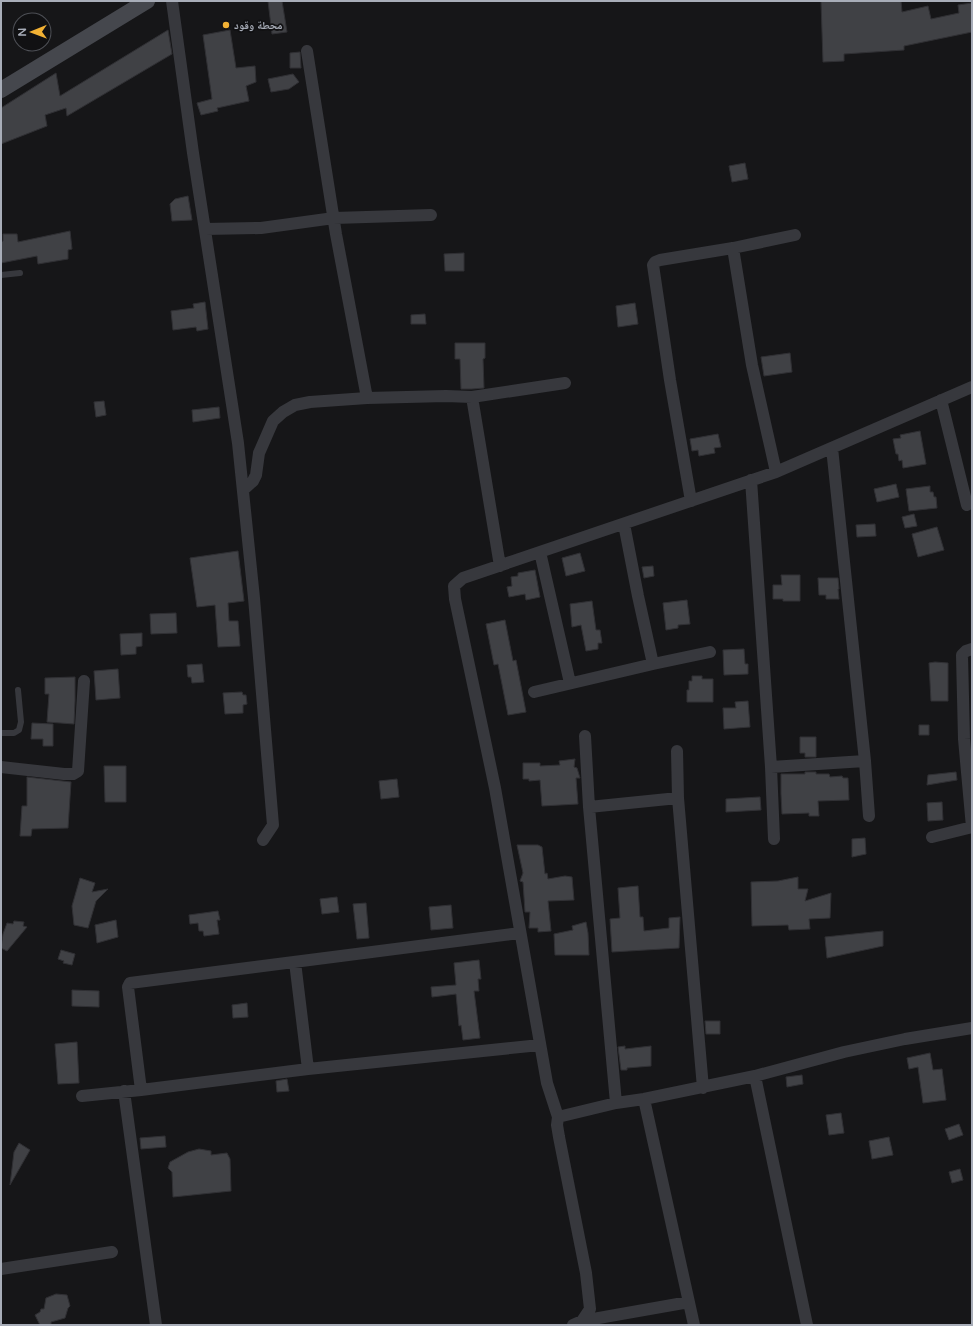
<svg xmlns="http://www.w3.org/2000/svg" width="973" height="1326" viewBox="0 0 973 1326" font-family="'Varela Round','Noto Naskh Arabic',sans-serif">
<rect width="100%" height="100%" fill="#161618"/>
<path fill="#404145" stroke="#303034" d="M 268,1 L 282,1 L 287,32 L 272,34 Z
M 821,1 L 901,1 L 902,12 L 928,6 L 931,19 L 959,13 L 958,5 L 972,3 L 972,32 L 904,46 L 904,50 L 844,54 L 844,61 L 823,62 Z
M 168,30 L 172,54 L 67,116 L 66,108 L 45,115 L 47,126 L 1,144 L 1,108 L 56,73 L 60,96 Z
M 230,30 L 236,68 L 255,66 L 256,82 L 246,86 L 249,101 L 217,108 L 218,111 L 201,115 L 197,103 L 212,99 L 203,35 Z
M 300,52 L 301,68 L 290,68 L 290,53 Z
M 293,74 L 299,82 L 289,89 L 271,92 L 268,79 Z
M 745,163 L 748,179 L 732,182 L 729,166 Z
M 188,196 L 192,220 L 172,221 L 170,204 L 175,199 Z
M 70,231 L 72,249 L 68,250 L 68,259 L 38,264 L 37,256 L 1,263 L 1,242 L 3,241 L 3,234 L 17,234 L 18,242 Z
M 464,253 L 464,271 L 445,271 L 444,254 Z
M 205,302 L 208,329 L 197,331 L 196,327 L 173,330 L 171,311 L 194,308 L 193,304 Z
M 635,303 L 638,324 L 618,327 L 616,306 Z
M 425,314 L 426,324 L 411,324 L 411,315 Z
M 455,343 L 485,343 L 485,358 L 483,359 L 484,388 L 472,389 L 461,389 L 460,359 L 455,359 Z
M 790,353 L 792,372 L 764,376 L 761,357 Z
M 104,401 L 106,415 L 96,417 L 94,402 Z
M 219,407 L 220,418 L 193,422 L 192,410 Z
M 920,431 L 926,464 L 903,468 L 902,460 L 899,461 L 898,454 L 896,454 L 893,439 L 901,438 L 900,435 Z
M 718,434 L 721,447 L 714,448 L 715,453 L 699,456 L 698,450 L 692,451 L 690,439 Z
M 896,484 L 899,497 L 877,502 L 874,489 Z
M 930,486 L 930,492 L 933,492 L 934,497 L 936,497 L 937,508 L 909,511 L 906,489 Z
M 914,514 L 917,526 L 905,528 L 902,517 Z
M 875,524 L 876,536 L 857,537 L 856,525 Z
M 937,527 L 944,550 L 918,557 L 912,534 Z
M 238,551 L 244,601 L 228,603 L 229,621 L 238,621 L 240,646 L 218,647 L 215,605 L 197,607 L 190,558 Z
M 580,553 L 585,571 L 566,576 L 562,558 Z
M 653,566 L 654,576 L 644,578 L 642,567 Z
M 535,570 L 540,597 L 526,600 L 525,594 L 509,597 L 507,587 L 512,586 L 511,577 L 518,576 L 518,573 Z
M 781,575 L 800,575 L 800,601 L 783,601 L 783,599 L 773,599 L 773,585 L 782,585 Z
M 818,578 L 838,578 L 839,589 L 838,589 L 839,599 L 826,599 L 826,595 L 819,595 Z
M 687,600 L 690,624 L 678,625 L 678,628 L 666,630 L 663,603 Z
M 592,601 L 596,630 L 600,630 L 602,643 L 598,643 L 598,649 L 586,651 L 581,625 L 572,627 L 570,604 Z
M 176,613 L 177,633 L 151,634 L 150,614 Z
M 505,620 L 513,661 L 516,660 L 526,712 L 508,715 L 498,664 L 494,665 L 486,624 Z
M 142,633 L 142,646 L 136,647 L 136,654 L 121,655 L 120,634 Z
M 744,649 L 745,664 L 748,664 L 748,674 L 724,675 L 723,650 Z
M 935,662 L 948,663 L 948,701 L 931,701 L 929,663 Z
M 202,664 L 204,682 L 192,683 L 191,677 L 188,677 L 187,665 Z
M 118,669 L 120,698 L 96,700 L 94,671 Z
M 692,676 L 702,676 L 702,679 L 713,679 L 713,702 L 687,702 L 687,690 L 689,690 L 689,681 L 692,681 Z
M 75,677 L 75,701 L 74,724 L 47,722 L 49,694 L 45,694 L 45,678 Z
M 242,692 L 243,695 L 246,695 L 247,704 L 243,705 L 243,713 L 225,714 L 223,693 Z
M 748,701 L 750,727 L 724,729 L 723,708 L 736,708 L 735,702 Z
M 32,723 L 53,724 L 53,746 L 43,746 L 43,739 L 31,739 Z
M 919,725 L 929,725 L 929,735 L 919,735 Z
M 800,737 L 816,737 L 816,757 L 805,757 L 805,753 L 800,753 Z
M 575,759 L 574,767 L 577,768 L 580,778 L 576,778 L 578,804 L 542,806 L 540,780 L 529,781 L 529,779 L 523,779 L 523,763 L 540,763 L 540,766 L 560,765 L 559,761 Z
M 104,766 L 126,766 L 126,802 L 105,802 Z
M 805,772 L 816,772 L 816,774 L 829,774 L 830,777 L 842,776 L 843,778 L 848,778 L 849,800 L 818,801 L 819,816 L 809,816 L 809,813 L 782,814 L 781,794 L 781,774 L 805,774 Z
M 956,772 L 957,780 L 927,785 L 928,775 Z
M 27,777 L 71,782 L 68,828 L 32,829 L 31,836 L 20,836 L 22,806 L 27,806 Z
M 397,779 L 399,797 L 381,799 L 379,781 Z
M 760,797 L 761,810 L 726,812 L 726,799 Z
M 942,802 L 943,820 L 928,821 L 927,803 Z
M 865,838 L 866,854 L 852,857 L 852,839 Z
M 517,845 L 538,845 L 542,847 L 545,874 L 547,873 L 548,879 L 565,876 L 572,877 L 574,900 L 548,901 L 551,931 L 538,932 L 538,928 L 529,928 L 530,912 L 525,912 L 523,882 L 520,881 L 523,873 Z
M 798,877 L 798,889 L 808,889 L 805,901 L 831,893 L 830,918 L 809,919 L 810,929 L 789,930 L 788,925 L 752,926 L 751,882 L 778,881 Z
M 80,878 L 95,883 L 92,892 L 108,889 L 96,901 L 88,928 L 74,925 L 72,906 Z
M 638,886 L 640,917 L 643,917 L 644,931 L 669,928 L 669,918 L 680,917 L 679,948 L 612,952 L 610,919 L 620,918 L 618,888 Z
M 337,897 L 339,912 L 322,914 L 320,899 Z
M 366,903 L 369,938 L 357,939 L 353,904 Z
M 451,905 L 453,928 L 431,930 L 429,907 Z
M 218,911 L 220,920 L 217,920 L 219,934 L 204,936 L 203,931 L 199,931 L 198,923 L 190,924 L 189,915 Z
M 116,920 L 118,937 L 97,943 L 95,925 Z
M 14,921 L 24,922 L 23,926 L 27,927 L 7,951 L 1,948 L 3,934 L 7,923 L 13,924 Z
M 586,922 L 588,933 L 589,955 L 555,955 L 554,934 L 573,930 L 572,926 Z
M 883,931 L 883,946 L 827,958 L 825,937 Z
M 61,950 L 75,954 L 72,965 L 63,963 L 64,961 L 58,959 Z
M 479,960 L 481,979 L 478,979 L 479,991 L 474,991 L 480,1038 L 463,1040 L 461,1025 L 459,1026 L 456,994 L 432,997 L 431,987 L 456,985 L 454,963 Z
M 72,990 L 99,991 L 99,1007 L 72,1006 Z
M 247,1003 L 248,1017 L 233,1018 L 232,1005 Z
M 705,1021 L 720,1021 L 720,1034 L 706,1034 Z
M 77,1042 L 79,1083 L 58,1084 L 55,1044 Z
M 625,1046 L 625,1049 L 651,1046 L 651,1066 L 627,1068 L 627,1070 L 621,1070 L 618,1047 Z
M 930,1053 L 933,1070 L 942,1069 L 946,1100 L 923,1103 L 918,1067 L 909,1069 L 907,1058 Z
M 802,1075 L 803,1084 L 787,1087 L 786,1077 Z
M 287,1079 L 289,1091 L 277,1092 L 276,1081 Z
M 841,1113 L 844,1133 L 829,1135 L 826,1115 Z
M 959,1124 L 963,1135 L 949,1140 L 945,1129 Z
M 165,1136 L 166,1147 L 141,1149 L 140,1138 Z
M 889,1137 L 893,1155 L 872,1159 L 869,1141 Z
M 19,1143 L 30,1150 L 10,1185 L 14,1152 Z
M 199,1149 L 211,1151 L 211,1155 L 227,1153 L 230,1159 L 231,1191 L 173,1197 L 172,1172 L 168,1168 L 170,1162 L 188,1152 Z
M 960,1169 L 963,1180 L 952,1183 L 949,1172 Z
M 56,1294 L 67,1295 L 70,1306 L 68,1308 L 65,1318 L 51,1322 L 51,1325 L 40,1325 L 35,1315 L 40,1312 L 41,1309 L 44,1309 L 46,1298 Z"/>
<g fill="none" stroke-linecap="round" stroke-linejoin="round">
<path stroke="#37383d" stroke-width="6" d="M 1,275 L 20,273
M 1,733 L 14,733 L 19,730 L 21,722 L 18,690"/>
<path stroke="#37383d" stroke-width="12" d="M 172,1 L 193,153 L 238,443 L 254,598 L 273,825 L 263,840
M 307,51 L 336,234 L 367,398
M 205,229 L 261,228 L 334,218 L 431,215
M 733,248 L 752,365 L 776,472
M 472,397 L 565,383
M 941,400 L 967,505
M 832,448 L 865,761 L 869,816
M 751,480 L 771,767 L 774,839
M 243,490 L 253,481 L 256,475 L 259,453 L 273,421 L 283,412 L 295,405 L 310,402 L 367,398 L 446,396 L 472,397 L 500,566
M 691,501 L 670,380 L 653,265 L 655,262 L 660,260 L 733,248 L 795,235
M 624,524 L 638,596 L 653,664
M 540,552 L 570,683
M 534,692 L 653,664 L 710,652
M 585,736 L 589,807 L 616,1103
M 677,751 L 678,798 L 703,1088
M 1,767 L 64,774 L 73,774 L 78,771 L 84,681
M 771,767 L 865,761
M 589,807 L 678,798
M 972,827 L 964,739 L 962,655 L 966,651 L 972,649
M 932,837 L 972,827
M 295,962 L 308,1069
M 755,1076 L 807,1325
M 141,1090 L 128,987 L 130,983 L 520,933
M 124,1091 L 156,1325
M 82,1096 L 141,1090 L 308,1069 L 540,1045
M 644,1099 L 694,1325
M 558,1117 L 547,1083 L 495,788 L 455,599 L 454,586 L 463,578 L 776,472 L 972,387
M 1,1269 L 112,1252
M 582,1321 L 689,1302
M 573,1325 L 582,1321 L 590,1309 L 586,1273 L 559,1137 L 557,1125 L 558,1117 L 616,1103 L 644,1099 L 755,1076 L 844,1052 L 905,1039 L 972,1028"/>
<path stroke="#45474d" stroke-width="16" d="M 1,90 L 147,1"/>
</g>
<circle fill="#f2b134" stroke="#111113" stroke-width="1.5" cx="226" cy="25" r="4"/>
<g text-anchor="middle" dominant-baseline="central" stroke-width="3.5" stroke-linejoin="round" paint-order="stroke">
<g font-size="11" font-weight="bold" fill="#a8adb8" stroke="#111113" text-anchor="start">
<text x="234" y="25">محطة وقود</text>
</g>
</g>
<rect width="973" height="1326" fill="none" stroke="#a8adb8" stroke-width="4"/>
<g transform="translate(32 32) rotate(269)"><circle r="19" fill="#111113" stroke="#4d4f55"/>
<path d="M0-3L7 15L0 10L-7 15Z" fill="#f2b134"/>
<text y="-6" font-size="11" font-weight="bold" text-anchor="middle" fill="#a8adb8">N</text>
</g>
</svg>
